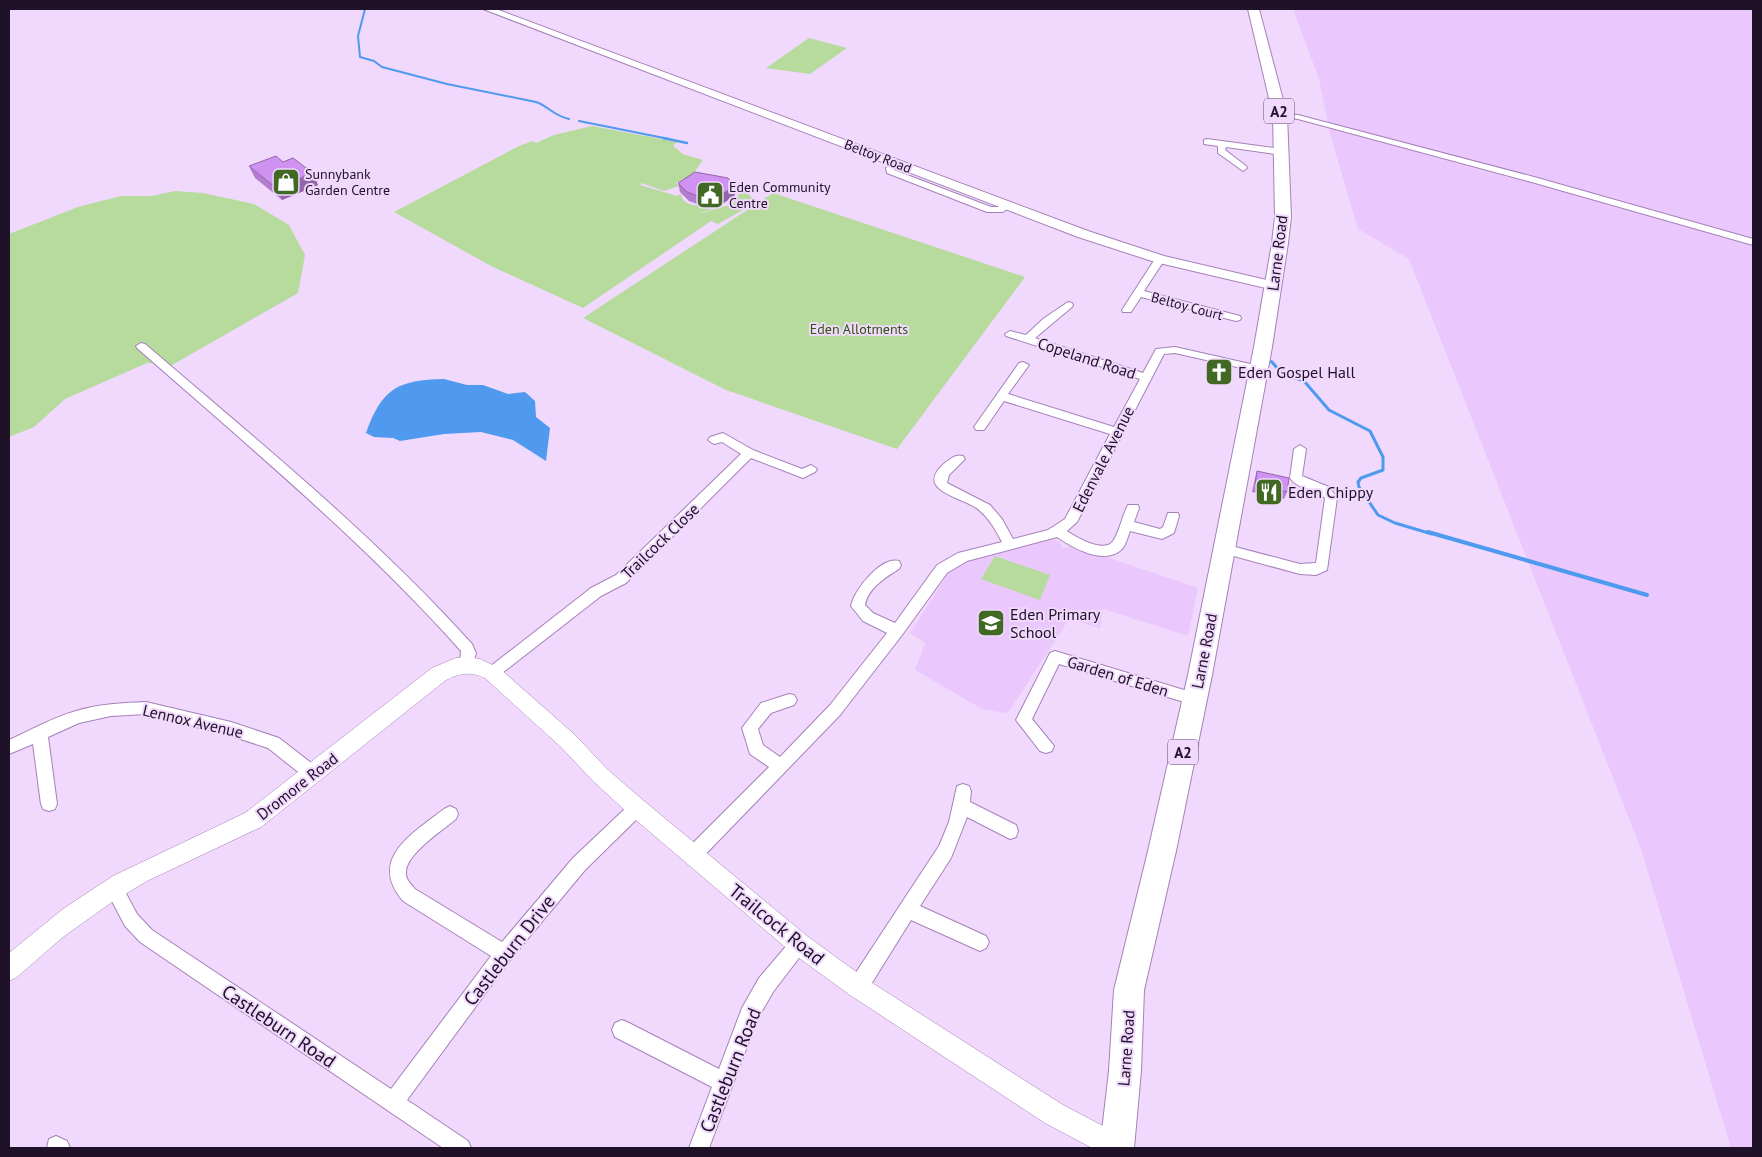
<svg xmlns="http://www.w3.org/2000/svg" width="1762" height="1157" viewBox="0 0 1762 1157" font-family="'PT Sans',sans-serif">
<rect width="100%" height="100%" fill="#f0d9fd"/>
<path fill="#eac8fd" d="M 1293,9 L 1753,9 L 1753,1148 L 1731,1148 L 1641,849 L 1409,259 L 1358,229 L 1330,134 L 1319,79 Z
M 1051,539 L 1060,542 L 1062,548 L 1074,546 L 1198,588 L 1188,636 L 1103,609 L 1100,628 L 1069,619 L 1008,713 L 982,709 L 915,670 L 925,643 L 910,633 L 950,571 L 960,563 Z"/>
<path fill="#b6db9d" d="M 809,38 L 847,48 L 810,74 L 766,68 Z
M 592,126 L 677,142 L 673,146 L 683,154 L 703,160 L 693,174 L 676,183 L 679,186 L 664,191 L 642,183 L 640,185 L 677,196 L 681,194 C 683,210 706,204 718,207 L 694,215 L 733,204 L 739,194 L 737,185 L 757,202 L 718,224 L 711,221 L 583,308 L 491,266 L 394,212 L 519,146 L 532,141 L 536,143 L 554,135 Z
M 175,191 L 203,193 L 254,204 L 289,225 L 305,255 L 298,293 L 172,365 L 147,363 L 65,399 L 34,427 L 9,437 L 9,234 L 78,207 L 121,196 L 152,196 Z
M 773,193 L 1025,277 L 897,449 L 726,390 L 583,318 Z
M 995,556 L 1050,575 L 1040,600 L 981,579 Z"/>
<path fill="#4f9aef" d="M 444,379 L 467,385 L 483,385 L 508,394 L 525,392 L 535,401 L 536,417 L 550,428 L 546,461 L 513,440 L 481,432 L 444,434 L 400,441 L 393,438 L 374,437 L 366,433 C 382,388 398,380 444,379 Z"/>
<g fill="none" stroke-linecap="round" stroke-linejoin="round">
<path stroke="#4f9aef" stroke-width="2" d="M 365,9 L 358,36 L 360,57 L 374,61 L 382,67 L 447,84 L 536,102 C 550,107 552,115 569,119
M 579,121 L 669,139"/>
<path stroke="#4f9aef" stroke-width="2.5" d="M 663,138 L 687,143"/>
<path stroke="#4f9aef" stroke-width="3" d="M 1266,360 L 1272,362 L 1278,369 L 1292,377 L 1304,381 L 1329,410 L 1370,431 L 1383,457 L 1383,470 L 1361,478 L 1358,482 L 1359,487 L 1378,515 L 1395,523 L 1432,534"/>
<path stroke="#4f9aef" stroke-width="4" d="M 1428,532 L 1647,595"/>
<g stroke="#a581b9" stroke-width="2">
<path id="minor" d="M 1277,113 L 1298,115 L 1534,177 L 1753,239 L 1753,245 L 1528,181 L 1298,119 L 1277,117 Z
M 1207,139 L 1282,149 L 1286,152 L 1282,155 L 1226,147 L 1225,150 L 1246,166 L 1247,168 L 1243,171 L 1218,153 L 1218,146 L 1204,144 L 1204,140 Z
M 895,160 L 899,163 L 894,170 L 991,207 L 998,207 L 1007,202 L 1012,205 L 1003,212 L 987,212 L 887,173 L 886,168 Z
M 1160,256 L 1165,259 L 1144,291 L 1240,316 L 1241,318 L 1240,320 L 1236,321 L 1141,297 L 1131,312 L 1123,312 L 1122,310 L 1155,259 Z
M 1068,302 L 1072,303 L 1073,305 L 1072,307 L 1035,338 L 1143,373 L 1156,349 L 1175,347 L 1259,366 L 1265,369 L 1259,372 L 1175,353 L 1164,354 L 1077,522 L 1067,531 C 1076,537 1104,554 1113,541 C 1120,531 1122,516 1128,505 L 1138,505 L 1139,508 L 1134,522 L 1160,529 L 1163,527 L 1168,513 L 1178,513 L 1179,516 L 1174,533 L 1162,539 L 1130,531 C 1128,536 1126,545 1122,549 C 1105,566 1073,548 1057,537 L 967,561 L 947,573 L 902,635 L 840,715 L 699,861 L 693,863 L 687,861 L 684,855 L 687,849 L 769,767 L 750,754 L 742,728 L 761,703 L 789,694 L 794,695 L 797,700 L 794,705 L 771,713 L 758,729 L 763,745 L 780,757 L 830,705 L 887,633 L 863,621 L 851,606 C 854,590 881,556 899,561 L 901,565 L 899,569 C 886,577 868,588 865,605 L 873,613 L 895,623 L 937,565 L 958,553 L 1002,542 C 996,531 990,519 979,510 C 964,497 911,491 946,462 C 952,458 956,454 963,456 L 965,459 L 949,475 L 947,483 L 990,505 L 1002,519 L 1013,539 L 1048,530 L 1065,519 L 1110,434 L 1004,401 L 984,430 L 976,430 L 974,427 L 1019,363 L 1023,362 L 1029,365 L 1008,394 L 1114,427 L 1140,379 L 1006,336 L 1005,334 L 1010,331 L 1026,335 L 1043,319 Z
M 141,343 L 145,344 C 257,440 373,534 472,644 L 476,653 L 472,669 L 467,671 L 462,669 L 460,665 L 461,651 C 363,541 248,446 137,348 L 136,346 Z
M 723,433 L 753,450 L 802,469 L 811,465 L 817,469 L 815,472 L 803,478 L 751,458 L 626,583 L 601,596 L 497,677 L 492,679 L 487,677 L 485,673 L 487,669 L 591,588 L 616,575 L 741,454 L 722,442 L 714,444 L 708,440 L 710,437 Z
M 1300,445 L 1306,449 L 1302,476 L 1329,487 L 1337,498 L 1327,570 L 1316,575 L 1300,574 L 1219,552 L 1217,549 L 1219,546 L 1224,544 L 1300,564 L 1316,563 L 1325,498 C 1315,488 1298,490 1290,478 L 1294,449 Z
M 1055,651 L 1194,693 L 1199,694 L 1202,699 L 1199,704 L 1194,705 L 1059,664 L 1032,719 L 1054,746 L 1052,751 L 1046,753 L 1040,751 L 1016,720 L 1050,653 Z
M 146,702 L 231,722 L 279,738 L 319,769 L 321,774 L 319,779 L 313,781 L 307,779 L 268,748 L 231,736 L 146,714 L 111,716 L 79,723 L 48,737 L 57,804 L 55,809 L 49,811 L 43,809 L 41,804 L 33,744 L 9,754 L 9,740 C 31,730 52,718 76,711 C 99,704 122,703 146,702 Z
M 963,784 L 969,786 L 971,791 L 970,802 L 1016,825 L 1018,831 L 1016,837 L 1010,839 L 967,817 L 951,858 L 920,906 L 986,936 L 989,942 L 986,948 L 980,951 L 911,920 L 865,994 L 858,996 L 851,994 L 849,987 L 851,980 L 939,846 L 949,822 L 957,786 Z
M 637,800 L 643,803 L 645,808 L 643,813 L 585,870 L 510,960 L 407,1100 L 468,1141 L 471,1148 L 443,1148 L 140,942 L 125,926 L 105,888 L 108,882 L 114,880 L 120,882 L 137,914 L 152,930 L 391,1089 L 491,956 L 403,901 C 367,859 413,833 444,809 L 450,806 L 456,809 L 458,814 L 456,819 C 443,830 406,854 406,872 C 405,879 411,884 415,889 L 502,942 L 573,858 L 631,803 Z
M 799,935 L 805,938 L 808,944 L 805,950 L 773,992 L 757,1020 L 709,1148 L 689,1148 L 712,1087 L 615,1037 L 612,1030 L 615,1023 L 622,1020 L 629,1023 L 719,1069 L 742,1008 L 759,978 L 793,938 Z
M 56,1136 L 67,1141 L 70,1148 L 47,1148 L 49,1139 Z"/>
</g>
<g stroke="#a581b9" stroke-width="1">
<path id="tertiary" d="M 467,657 L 480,659 L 499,668 L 575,735 L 607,769 L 644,801 L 807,936 L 866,979 L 1063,1105 L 1126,1138 L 1130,1148 L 1092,1148 L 1045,1123 L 850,995 L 791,952 L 630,815 L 593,781 L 561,747 L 485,678 C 470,671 460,673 446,680 L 261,827 L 147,881 L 112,902 L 63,937 L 17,977 L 9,981 L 9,953 L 63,909 L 113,876 L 245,813 L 432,668 L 456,658 Z"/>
</g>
<g stroke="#a581b9" stroke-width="2">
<path id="secondary" d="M 483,9 L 496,9 L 1088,231 L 1164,256 L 1279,283 L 1281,286 L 1279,289 L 1274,290 L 1155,262 L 1078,237 Z"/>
</g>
<g stroke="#a581b9" stroke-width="2">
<path id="primary" d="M 1248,9 L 1259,9 L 1287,115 L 1291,217 L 1288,243 L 1272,347 L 1212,675 L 1176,851 L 1144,990 L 1141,1071 L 1134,1148 L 1100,1148 L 1109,1071 L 1114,990 L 1148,851 L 1188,675 L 1254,347 L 1272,243 L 1275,217 L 1273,115 Z"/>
</g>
<use href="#minor" fill="#fff" fill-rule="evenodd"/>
<use href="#tertiary" fill="#fff" fill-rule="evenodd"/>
<use href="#secondary" fill="#fff" fill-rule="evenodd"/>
<use href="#primary" fill="#fff" fill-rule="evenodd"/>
</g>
<path fill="#b37ecf" d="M 283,162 L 318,185 L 282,200 L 255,178 L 249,166 Z
M 678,183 L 734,186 L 735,195 L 718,207 L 697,204 L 689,201 L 680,192 Z
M 1257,471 L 1287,492 L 1284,499 L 1252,492 L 1255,478 Z"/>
<path fill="#9266a9" d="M 313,173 L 318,185 L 282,200 L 276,188 Z
M 734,186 L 735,195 L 718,207 L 717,198 Z"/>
<path fill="#d092f1" stroke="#9266a9" d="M 276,156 L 283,162 L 293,158 L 313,173 L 276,188 L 249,166 Z
M 695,172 L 728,178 L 734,186 L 717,198 L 695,195 L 687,192 L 678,183 Z
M 1257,471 L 1289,478 L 1287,492 L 1255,485 Z"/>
<defs>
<g id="shop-square" transform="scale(1.4375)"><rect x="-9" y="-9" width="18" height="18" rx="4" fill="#426923" stroke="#f0d9fd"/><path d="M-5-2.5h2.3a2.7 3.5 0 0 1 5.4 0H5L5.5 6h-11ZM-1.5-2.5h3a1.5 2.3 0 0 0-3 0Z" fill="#fff"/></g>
<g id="civic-square" transform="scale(1.4375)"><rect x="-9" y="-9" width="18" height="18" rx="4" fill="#426923" stroke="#f0d9fd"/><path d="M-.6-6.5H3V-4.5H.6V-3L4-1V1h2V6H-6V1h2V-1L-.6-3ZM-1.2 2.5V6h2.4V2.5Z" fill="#fff"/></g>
<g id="church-square" transform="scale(1.4375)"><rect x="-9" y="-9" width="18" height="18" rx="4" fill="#426923" stroke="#f0d9fd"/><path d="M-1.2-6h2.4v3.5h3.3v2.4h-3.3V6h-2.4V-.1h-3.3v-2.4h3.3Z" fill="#fff"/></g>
<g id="restaurant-square" transform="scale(1.4375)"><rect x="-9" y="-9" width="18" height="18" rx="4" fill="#426923" stroke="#f0d9fd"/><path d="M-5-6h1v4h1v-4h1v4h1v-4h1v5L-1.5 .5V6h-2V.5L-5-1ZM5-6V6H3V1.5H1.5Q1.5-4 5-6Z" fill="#fff"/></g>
<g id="school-square" transform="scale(1.4375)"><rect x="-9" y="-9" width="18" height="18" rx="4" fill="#426923" stroke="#f0d9fd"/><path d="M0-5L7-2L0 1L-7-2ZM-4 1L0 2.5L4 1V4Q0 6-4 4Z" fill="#fff"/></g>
</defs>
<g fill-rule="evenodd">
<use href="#shop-square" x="286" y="182"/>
<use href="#civic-square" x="710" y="195"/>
<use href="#church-square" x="1219" y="372"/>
<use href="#restaurant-square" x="1269" y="492"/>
<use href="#school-square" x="991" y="623"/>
</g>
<g text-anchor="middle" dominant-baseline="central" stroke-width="4" stroke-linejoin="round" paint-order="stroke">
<g font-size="14" fill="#1f1127" stroke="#f0d9fd">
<text transform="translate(878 156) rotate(21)">Beltoy Road</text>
<text transform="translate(1187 306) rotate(15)">Beltoy Court</text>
</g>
<g font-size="14" fill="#1f1127" stroke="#f0d9fd" text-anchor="start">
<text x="305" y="174">Sunnybank<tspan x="305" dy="16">Garden Centre</tspan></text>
<text x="729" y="187">Eden Community<tspan x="729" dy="16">Centre</tspan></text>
</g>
<g font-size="14" fill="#30540c" stroke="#f0d9fd">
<text x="859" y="329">Eden Allotments</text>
</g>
<g fill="#f0d9fd" stroke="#5e4d67" stroke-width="1">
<rect x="1264" y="98.5" width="30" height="25" rx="4"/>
<rect x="1168" y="739.5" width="30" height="25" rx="4"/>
</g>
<g font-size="15" font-weight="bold" fill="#1f1127">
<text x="1279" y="111">A2</text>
<text x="1183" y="752">A2</text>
</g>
<g font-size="16" fill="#1f1127" stroke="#f0d9fd">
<text transform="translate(1277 253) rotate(-83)">Larne Road</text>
<text transform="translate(1087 358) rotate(18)">Copeland Road</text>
<text transform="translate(1103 459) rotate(-63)">Edenvale Avenue</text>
<text transform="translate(660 541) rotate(-44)">Trailcock Close</text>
<text transform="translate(1204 651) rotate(-79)">Larne Road</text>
<text transform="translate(1118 676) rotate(17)">Garden of Eden</text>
<text transform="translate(193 721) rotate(13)">Lennox Avenue</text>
<text transform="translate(297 786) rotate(-38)">Dromore Road</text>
<text transform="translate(1126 1048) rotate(-86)">Larne Road</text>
</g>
<g font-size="16" fill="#1f1127" stroke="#f0d9fd" text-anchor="start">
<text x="1238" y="372">Eden Gospel Hall</text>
<text x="1288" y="492">Eden Chippy</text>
<text x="1010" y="614">Eden Primary<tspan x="1010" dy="18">School</tspan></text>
</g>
<g font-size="19" fill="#1f1127" stroke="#f0d9fd">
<text transform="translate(777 924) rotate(39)">Trailcock Road</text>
<text transform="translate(509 950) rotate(-52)">Castleburn Drive</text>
<text transform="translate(279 1026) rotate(34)">Castleburn Road</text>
<text transform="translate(730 1070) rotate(-68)">Castleburn Road</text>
</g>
</g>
<rect width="1762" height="1157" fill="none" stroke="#1f1127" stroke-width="20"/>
</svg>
